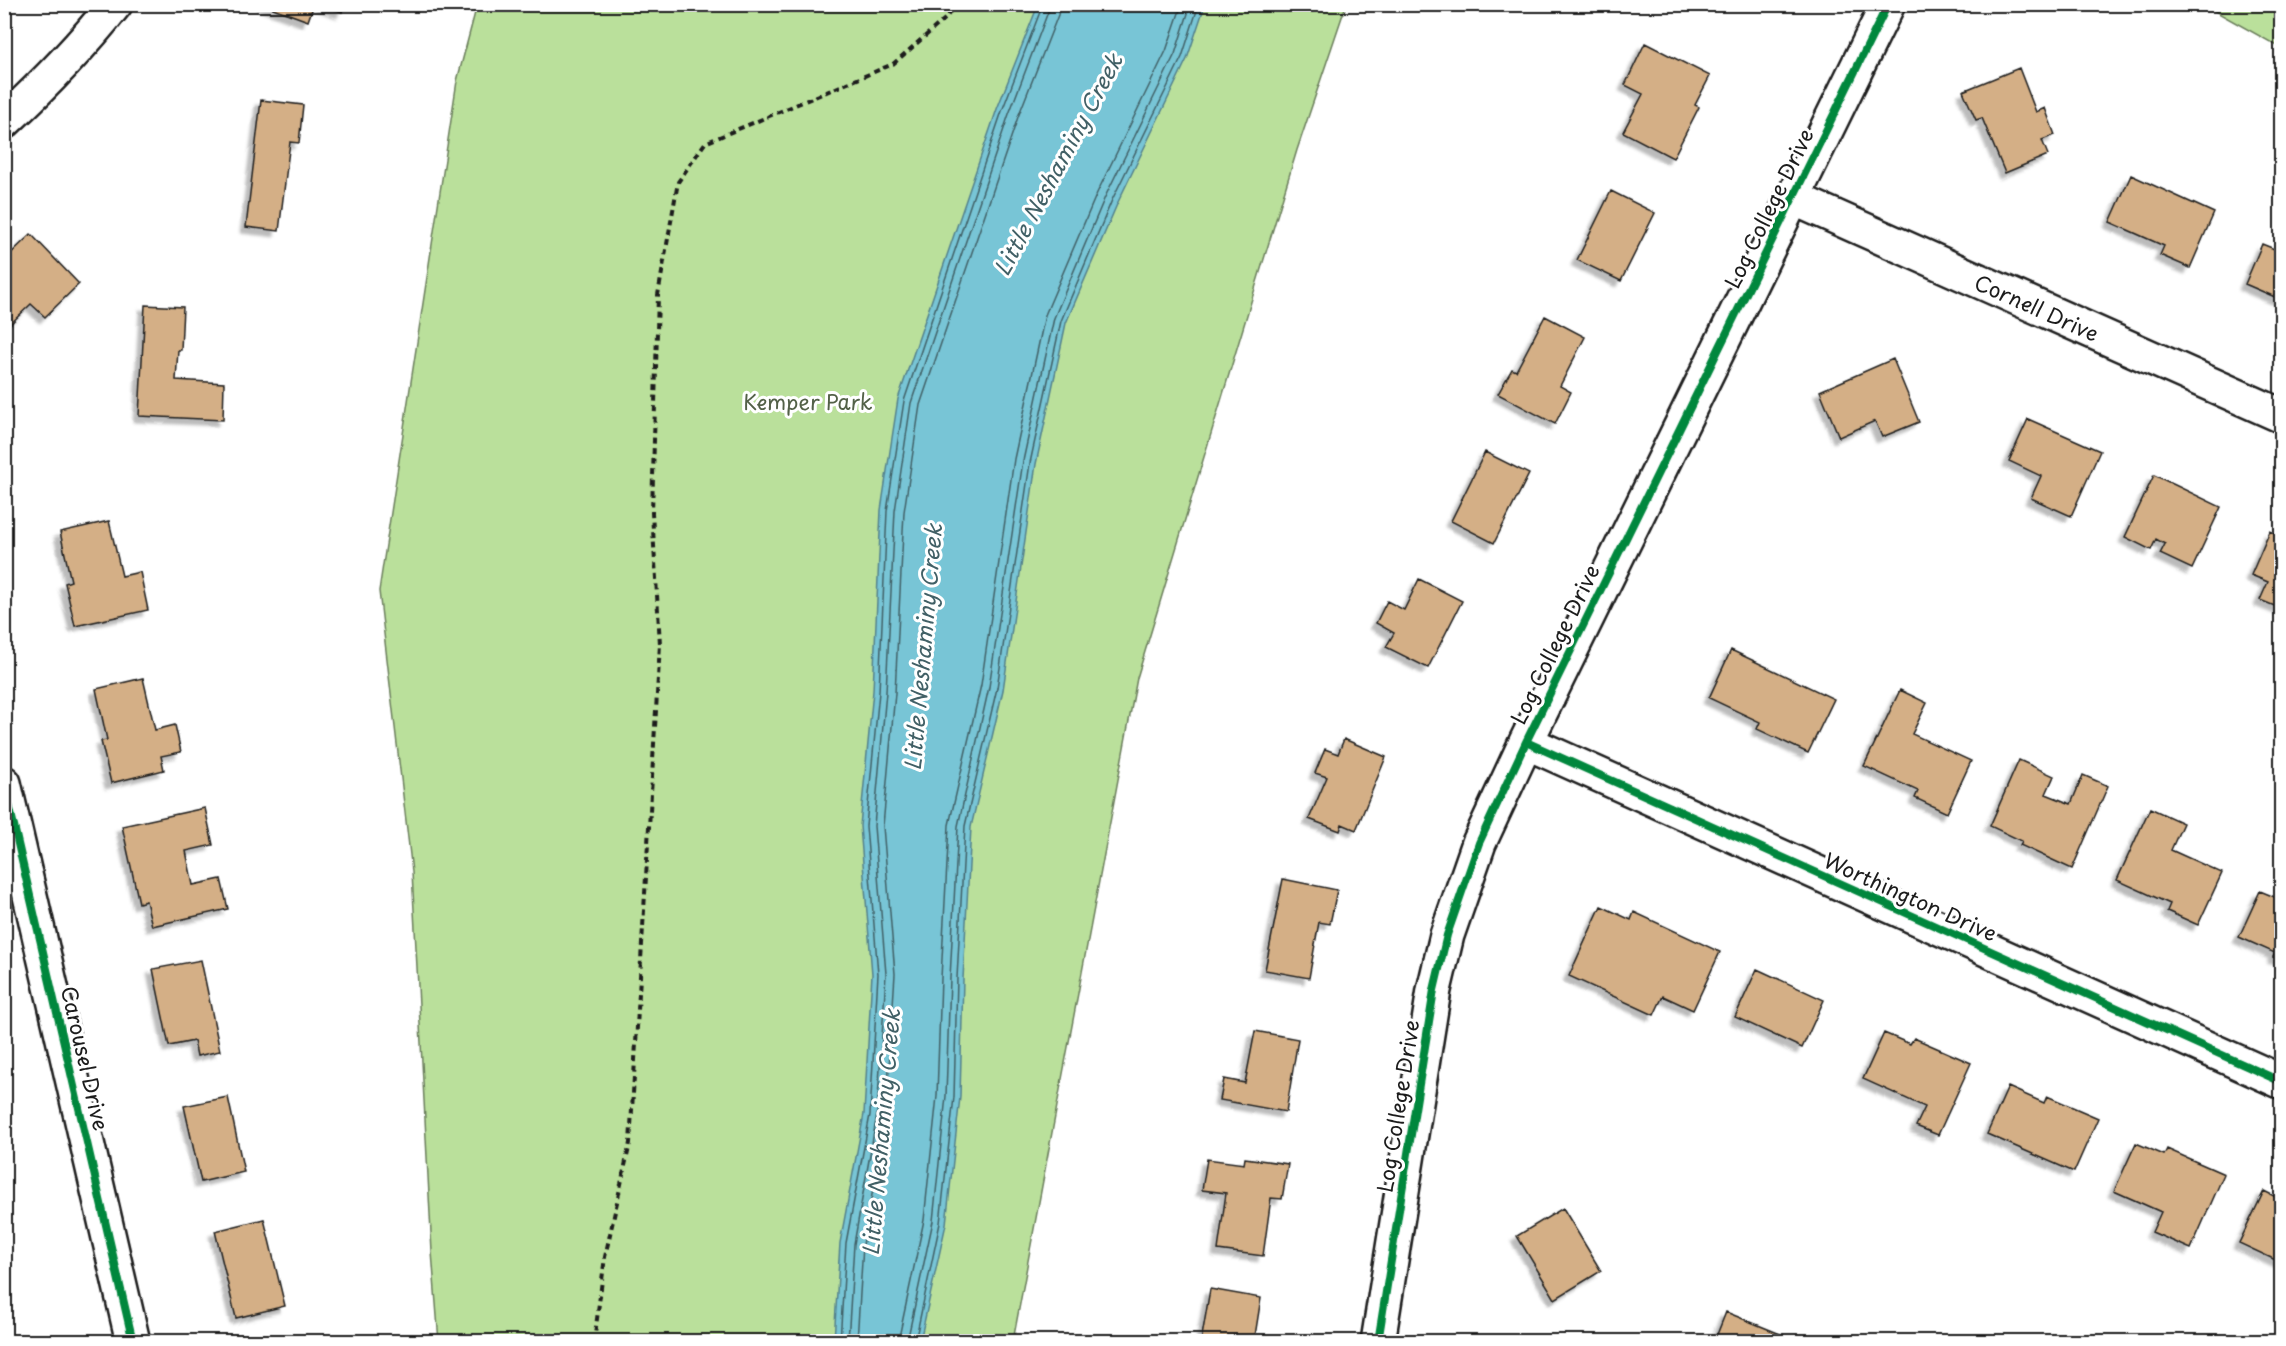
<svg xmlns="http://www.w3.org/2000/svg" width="2286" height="1346" viewBox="0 0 2286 1346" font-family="'Playpen Sans',sans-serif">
<defs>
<filter id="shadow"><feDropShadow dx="-5.5" dy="5.5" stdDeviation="1.5" flood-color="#0004"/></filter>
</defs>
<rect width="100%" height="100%" fill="#fff"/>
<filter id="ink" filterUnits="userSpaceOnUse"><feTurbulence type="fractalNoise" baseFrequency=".0167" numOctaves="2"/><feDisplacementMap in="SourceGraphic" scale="12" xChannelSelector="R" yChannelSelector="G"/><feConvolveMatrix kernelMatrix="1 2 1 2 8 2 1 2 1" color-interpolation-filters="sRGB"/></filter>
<g filter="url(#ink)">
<path fill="#bae09b" stroke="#6b7e5c" stroke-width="1.5" d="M 477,5 L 1346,5 L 1297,150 L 1137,678 L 1013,1341 L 439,1342 L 432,1252 L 412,872 L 379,591 L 457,81 Z
M 2204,5 L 2281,5 L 2281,48 Z"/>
<path fill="#78c5d6" stroke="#53818c" stroke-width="1.5" d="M 1038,5 L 1205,5 L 1187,59 L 1118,202 L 1066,323 L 1036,464 L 1003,690 L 971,827 L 963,979 L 960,1097 L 946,1224 L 920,1341 L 834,1341 L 840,1243 L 864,1114 L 872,974 L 860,826 L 873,691 L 881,510 L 898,399 L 997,109 Z"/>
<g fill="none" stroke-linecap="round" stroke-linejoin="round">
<path stroke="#416066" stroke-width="1.5" d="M 840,1342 L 846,1243 L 870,1115 L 878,974 L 866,826 L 879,692 L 887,511 L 904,401 L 1002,111 L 1043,4
M 848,1342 L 854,1244 L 877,1115 L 886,974 L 874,826 L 886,692 L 895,511 L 911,403 L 1009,114 L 1051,4
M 857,1342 L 863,1245 L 886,1116 L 895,974 L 883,826 L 895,693 L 904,512 L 920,405 L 1018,117 L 1058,15 L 1060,4
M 898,1342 L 924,1220 L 937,1096 L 941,978 L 949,825 L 981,685 L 1014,459 L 1045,315 L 1097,193 L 1166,51 L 1182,4
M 907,1342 L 933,1221 L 946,1096 L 950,978 L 958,826 L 989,687 L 1023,461 L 1054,318 L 1105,197 L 1175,54 L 1191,4
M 915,1342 L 940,1223 L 954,1097 L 957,978 L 965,826 L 997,688 L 1030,463 L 1061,321 L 1112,200 L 1182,57 L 1199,4"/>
</g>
<path fill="#d4af86" stroke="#1c1c1c" stroke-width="1.5" filter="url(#shadow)" d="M 262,4 L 314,4 L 308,21 Z
M 319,4 L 345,4 L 342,12 Z
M 1645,43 L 1710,76 L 1695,105 L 1699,107 L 1673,158 L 1623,132 L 1643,94 L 1625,85 Z
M 2019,68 L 2036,112 L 2045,108 L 2055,135 L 2042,140 L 2048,155 L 2005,173 L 1982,118 L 1976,120 L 1963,91 Z
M 261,100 L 303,105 L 299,143 L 290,142 L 279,231 L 246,227 Z
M 2131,175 L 2214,213 L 2190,268 L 2160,255 L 2164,246 L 2110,222 Z
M 1611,191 L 1655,213 L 1621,281 L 1577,260 Z
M 31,234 L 79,284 L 45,317 L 31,304 L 4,330 L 4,260 Z
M 2262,244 L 2282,252 L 2282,300 L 2245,284 Z
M 145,305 L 183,307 L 181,350 L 178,350 L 176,380 L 224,383 L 223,420 L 139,416 Z
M 1545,316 L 1585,337 L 1560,386 L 1571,392 L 1555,424 L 1498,394 L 1512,369 L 1516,371 Z
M 1893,359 L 1919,422 L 1882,437 L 1875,421 L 1839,437 L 1820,391 Z
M 2028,419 L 2100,451 L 2071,516 L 2031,498 L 2041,476 L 2009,461 Z
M 1485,452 L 1529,474 L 1494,543 L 1451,521 Z
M 2154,475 L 2221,507 L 2192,569 L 2160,554 L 2165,544 L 2156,539 L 2151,550 L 2125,537 Z
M 109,521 L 122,576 L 140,572 L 148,610 L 75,626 L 65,583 L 71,581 L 60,532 Z
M 2270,531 L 2282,536 L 2282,609 L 2260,600 L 2268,582 L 2251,575 Z
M 1419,579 L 1462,601 L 1428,668 L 1386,647 L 1394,633 L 1376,623 L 1387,601 L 1404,610 Z
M 1731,650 L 1834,699 L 1808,753 L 1757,729 L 1760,722 L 1709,698 Z
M 143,678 L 155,730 L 175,725 L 181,752 L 161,756 L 164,770 L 111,783 L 101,741 L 107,740 L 96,689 Z
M 1900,690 L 1927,703 L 1912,734 L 1971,761 L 1947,813 L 1915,798 L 1918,791 L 1864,766 Z
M 1344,739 L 1386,757 L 1356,830 L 1342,824 L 1340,831 L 1309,819 L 1327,777 L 1315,773 L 1325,749 L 1338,754 Z
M 2019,760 L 2054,776 L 2046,794 L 2071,804 L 2083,775 L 2108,786 L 2072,869 L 2020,845 L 2022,841 L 1990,826 Z
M 205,808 L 213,845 L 186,851 L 193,885 L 221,879 L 228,909 L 152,926 L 146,901 L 139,903 L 122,826 Z
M 2150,808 L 2183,823 L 2171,850 L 2222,873 L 2198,925 L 2167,911 L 2170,904 L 2117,880 Z
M 1283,879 L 1337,890 L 1330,924 L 1319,922 L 1309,978 L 1265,970 Z
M 2260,891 L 2282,900 L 2282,960 L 2273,957 L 2275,953 L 2239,937 Z
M 1601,906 L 1631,920 L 1634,912 L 1720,952 L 1693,1010 L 1663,996 L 1654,1015 L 1569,976 Z
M 201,960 L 220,1051 L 197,1056 L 194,1041 L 169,1046 L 153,969 Z
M 1757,969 L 1824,1000 L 1802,1048 L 1735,1017 Z
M 1255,1031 L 1298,1039 L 1286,1112 L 1220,1100 L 1224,1079 L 1245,1083 Z
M 1884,1033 L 1910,1044 L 1914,1038 L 1971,1063 L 1938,1135 L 1916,1126 L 1925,1107 L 1863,1079 Z
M 2008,1087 L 2044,1103 L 2047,1096 L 2098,1118 L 2074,1172 L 1987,1134 Z
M 228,1097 L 244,1172 L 201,1182 L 184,1106 Z
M 2136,1143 L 2164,1155 L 2167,1149 L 2224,1174 L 2191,1249 L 2152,1232 L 2161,1212 L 2114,1191 Z
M 1245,1158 L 1288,1164 L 1282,1199 L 1271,1198 L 1263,1256 L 1218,1250 L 1226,1193 L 1202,1190 L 1207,1159 L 1244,1164 Z
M 2264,1191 L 2282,1200 L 2282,1263 L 2239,1243 Z
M 1563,1208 L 1601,1271 L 1555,1299 L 1517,1236 Z
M 264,1219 L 285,1306 L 236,1318 L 215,1231 Z
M 1210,1289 L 1261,1298 L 1254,1342 L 1201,1342 Z
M 1726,1312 L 1795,1340 L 1794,1342 L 1714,1342 Z"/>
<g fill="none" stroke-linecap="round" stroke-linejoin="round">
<g stroke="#1c1c1c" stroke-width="38">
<path id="minor" d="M 4,122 C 44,85 81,47 115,4
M 1793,198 L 2282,416
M 1526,742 L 2282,1082
M 4,783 L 133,1342
M 1378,1342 L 1434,990 L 1447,935 L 1479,843 L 1526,742 L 1888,4"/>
</g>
<path stroke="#1c1c1c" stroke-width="4" stroke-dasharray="6 4.5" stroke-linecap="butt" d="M 594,1342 L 605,1257 L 630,1143 L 660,644 L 652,513 L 658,295 L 678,182 L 705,143 L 893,64 L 946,18 L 955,4"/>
<use href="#minor" stroke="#fff" stroke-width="33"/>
<g stroke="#fff" stroke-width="11">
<path id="cycleway" d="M 1526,742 L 2282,1082
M 4,783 L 133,1342
M 1378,1342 L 1434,990 L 1447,935 L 1479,843 L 1526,742 L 1888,4"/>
</g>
<use href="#cycleway" stroke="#00873e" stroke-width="8"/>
</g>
</g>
<g text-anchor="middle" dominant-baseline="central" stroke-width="6" stroke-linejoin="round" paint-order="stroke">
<g font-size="21" fill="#1c1c1c" stroke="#fff">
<text transform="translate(1768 208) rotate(-64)">Log College Drive</text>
<text transform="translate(2037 307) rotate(24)">Cornell Drive</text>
<text transform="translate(1554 644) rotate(-64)">Log College Drive</text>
<text transform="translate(1911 896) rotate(24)">Worthington Drive</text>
<text transform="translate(86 1058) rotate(77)">Carousel Drive</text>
<text transform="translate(1397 1106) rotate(-81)">Log College Drive</text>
</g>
<g font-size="21" fill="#536148" stroke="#fff">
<text x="808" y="401">Kemper Park</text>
</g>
<g font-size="22" font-style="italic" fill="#416066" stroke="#fff">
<text transform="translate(1057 164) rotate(-62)">Little Neshaminy Creek</text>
<text transform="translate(922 647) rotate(-85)">Little Neshaminy Creek</text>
<text transform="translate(880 1132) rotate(-85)">Little Neshaminy Creek</text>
</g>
</g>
<rect width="2286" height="1346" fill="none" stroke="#fff" stroke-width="24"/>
<rect x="12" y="12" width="2262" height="1322" fill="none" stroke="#1c1c1c" stroke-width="2" filter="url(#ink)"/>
</svg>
